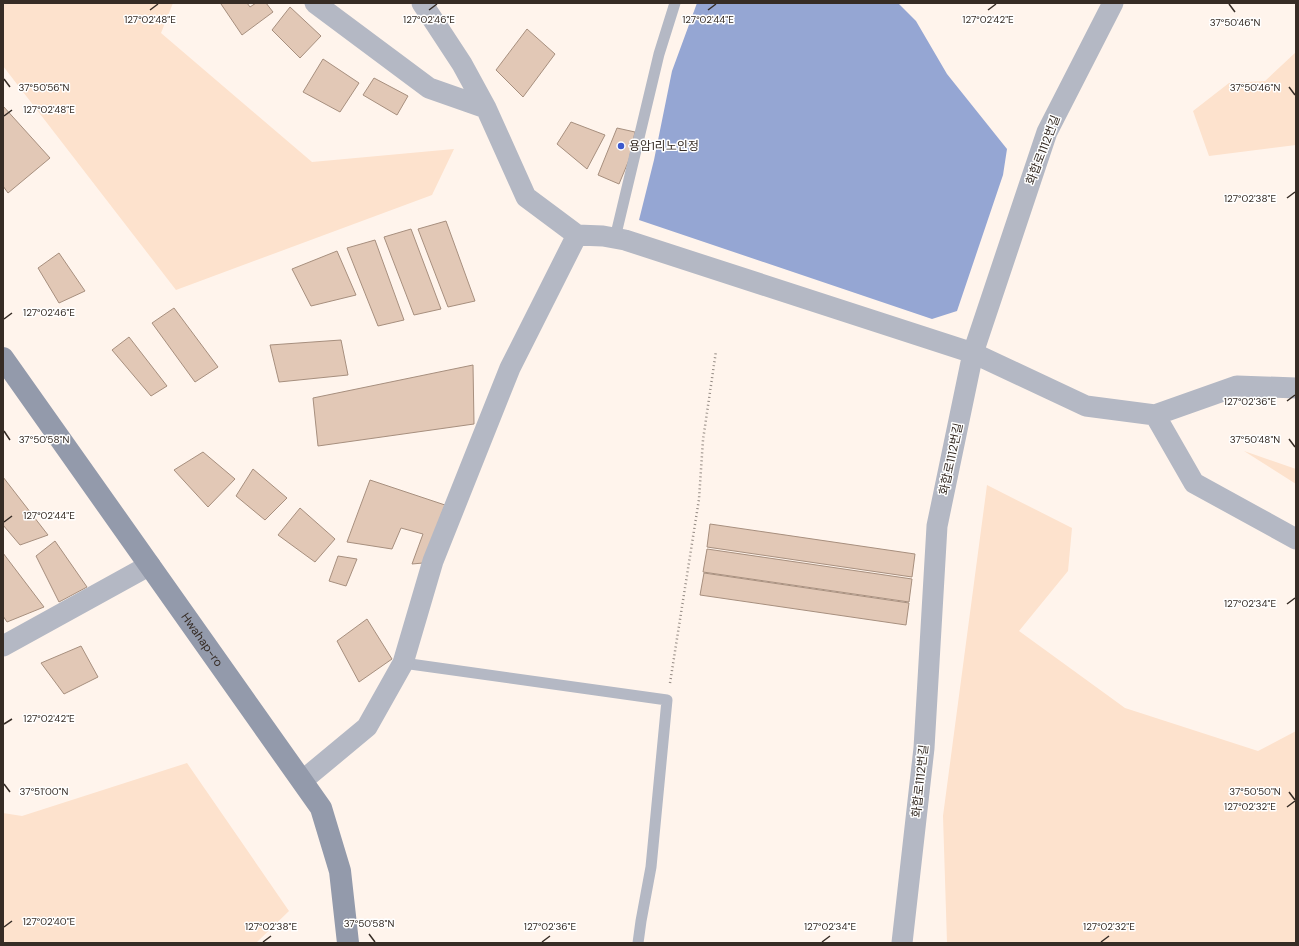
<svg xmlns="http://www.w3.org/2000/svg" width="1299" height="946" font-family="'DM Sans','Noto Sans KR',sans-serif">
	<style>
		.green { fill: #fde2cd }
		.water { fill: #95a6d3 }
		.building { fill: #e2c8b6; stroke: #a78f7e }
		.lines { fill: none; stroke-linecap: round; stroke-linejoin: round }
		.path { stroke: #948a83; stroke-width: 2.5; stroke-dasharray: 1 3; stroke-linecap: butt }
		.lane { stroke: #b4b8c4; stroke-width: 11 }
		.street { stroke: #b4b8c4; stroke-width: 21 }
		.secondary { stroke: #939aab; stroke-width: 22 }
		.ticks { fill: none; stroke: #362c25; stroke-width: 1.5 }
		.poi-dot { fill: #3d5acd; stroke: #fff; stroke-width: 1.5 }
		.labels { text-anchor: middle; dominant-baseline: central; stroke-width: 3; stroke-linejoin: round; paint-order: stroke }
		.poi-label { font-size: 12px; fill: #362c25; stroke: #fff; text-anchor: start }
		.street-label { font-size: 12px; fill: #362c25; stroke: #fff }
		.ticks-label { font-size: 10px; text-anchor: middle; fill: #362c25; stroke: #fff; stroke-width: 3; stroke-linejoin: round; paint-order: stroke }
	</style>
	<rect width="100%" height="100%" fill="#fff4ec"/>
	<path class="green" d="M3 3H173L161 33 312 162 454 149 432 195 176 290 3 66Z
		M1296 52V145L1209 156 1193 111 1229 83 1265 81Z
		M1244 451 1296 469V484Z
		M987 485 1072 528 1068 571 1019 631 1125 708 1258 751 1296 731V943H947L943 816Z
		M187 763 289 911 256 943H3V813L22 816Z"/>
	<path class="water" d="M697 3H898L916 21 947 74 1007 149 1003 175 957 311 932 319 639 220 654 160 672 71Z"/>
	<path class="building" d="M222 3H247L250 7 256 3H266L273 12 242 35 221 4Z
		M290 7 321 36 300 58 272 30Z
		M527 29 555 54 523 97 496 70Z
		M323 59 359 83 340 112 303 92Z
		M374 78 408 96 397 115 363 95Z
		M3 106 50 158 8 193 3 186Z
		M571 122 605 135 587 169 557 144Z
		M617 128 635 132 629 160 619 184 598 175Z
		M446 221 475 301 448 307 418 229Z
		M411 229 441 309 414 315 384 237Z
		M375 240 404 320 378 326 347 248Z
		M337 251 356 295 311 306 292 269Z
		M59 253 85 291 59 303 38 268Z
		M174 308 218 367 195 382 152 323Z
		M129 337 167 386 151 396 112 350Z
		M341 340 348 375 279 382 270 345Z
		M473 365 474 424 318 446 313 398Z
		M203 452 235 479 208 507 174 470Z
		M253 469 287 498 265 520 236 496Z
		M3 477 48 535 20 545 3 525Z
		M370 480 445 505 423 563 412 564 423 534 401 528 392 549 347 542Z
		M300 508 335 539 315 562 278 535Z
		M710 524 915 554 912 577 707 547Z
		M55 541 87 587 59 602 36 556Z
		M707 549 912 579 909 602 703 572Z
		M3 553 44 607 7 622 3 616Z
		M338 556 357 559 346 586 329 581Z
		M704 573 909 603 906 625 700 595Z
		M367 619 392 659 359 682 337 641Z
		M81 646 98 677 64 694 41 663Z"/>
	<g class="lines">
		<path class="path" d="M670 683 699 499 703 440 716 351"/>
		<path class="lane" d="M615 238 659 54 675 3
			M403 663 667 700 651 867 641 921 638 943"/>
		<path class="street" d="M315 3 429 88 486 108
			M577 235 603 236 625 240 973 353 1086 406 1155 415 1237 386 1296 388
			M1155 415 1194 483 1296 539
			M3 646 150 565
			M302 781 367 727 403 663 433 561 510 368 577 235 526 197 486 108 462 64 422 3
			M902 943 924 748 937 526 973 353 1047 132 1113 3"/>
		<path class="secondary" id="s1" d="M3 358 321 808 340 871 348 943"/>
	</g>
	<path class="ticks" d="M1229 4 1235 12M150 10 158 4M429 10 437 4M708 10 716 4M988 10 996 4M4 79 10 87M1289 87 1295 95M4 116 12 110M1287 198 1295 192M4 319 12 313M1287 401 1295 395M4 431 10 440M1289 439 1295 447M4 522 12 516M1287 604 1295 598M4 724 12 719M4 784 10 792M1289 792 1295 800M1287 807 1295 801M4 927 12 921M369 934 375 942M263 942 271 936M542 942 550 936M822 942 830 936M1101 942 1109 936"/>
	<circle class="poi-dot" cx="621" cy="146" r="4"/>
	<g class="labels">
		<g class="poi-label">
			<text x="629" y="146">용암1리노인정</text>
		</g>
		<g class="street-label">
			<text transform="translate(1043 150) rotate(-69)">화합로1112번길</text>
			<text transform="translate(951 459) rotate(-78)">화합로1112번길</text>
			<text stroke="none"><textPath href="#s1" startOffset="345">Hwahap-ro</textPath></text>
			<text transform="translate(920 781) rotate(-84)">화합로1112번길</text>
		</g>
	</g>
	<g class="ticks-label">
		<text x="150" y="23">127°02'48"E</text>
		<text x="429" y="23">127°02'46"E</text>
		<text x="708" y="23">127°02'44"E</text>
		<text x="988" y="23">127°02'42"E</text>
		<text x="1235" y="26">37°50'46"N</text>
		<text x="1255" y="91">37°50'46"N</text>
		<text x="44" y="91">37°50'56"N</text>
		<text x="49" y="113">127°02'48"E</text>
		<text x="1250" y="202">127°02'38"E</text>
		<text x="49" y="316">127°02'46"E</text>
		<text x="1250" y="405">127°02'36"E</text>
		<text x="1255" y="443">37°50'48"N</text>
		<text x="44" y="443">37°50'58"N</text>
		<text x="49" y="519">127°02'44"E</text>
		<text x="1250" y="607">127°02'34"E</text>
		<text x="49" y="722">127°02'42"E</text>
		<text x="1255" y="795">37°50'50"N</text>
		<text x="44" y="795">37°51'00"N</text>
		<text x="1250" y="810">127°02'32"E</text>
		<text x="49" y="925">127°02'40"E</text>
		<text x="369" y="927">37°50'58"N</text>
		<text x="271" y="930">127°02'38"E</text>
		<text x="550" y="930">127°02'36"E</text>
		<text x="830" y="930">127°02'34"E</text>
		<text x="1109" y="930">127°02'32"E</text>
	</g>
	<rect width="1299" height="946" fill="none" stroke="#362c25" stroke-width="8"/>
</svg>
